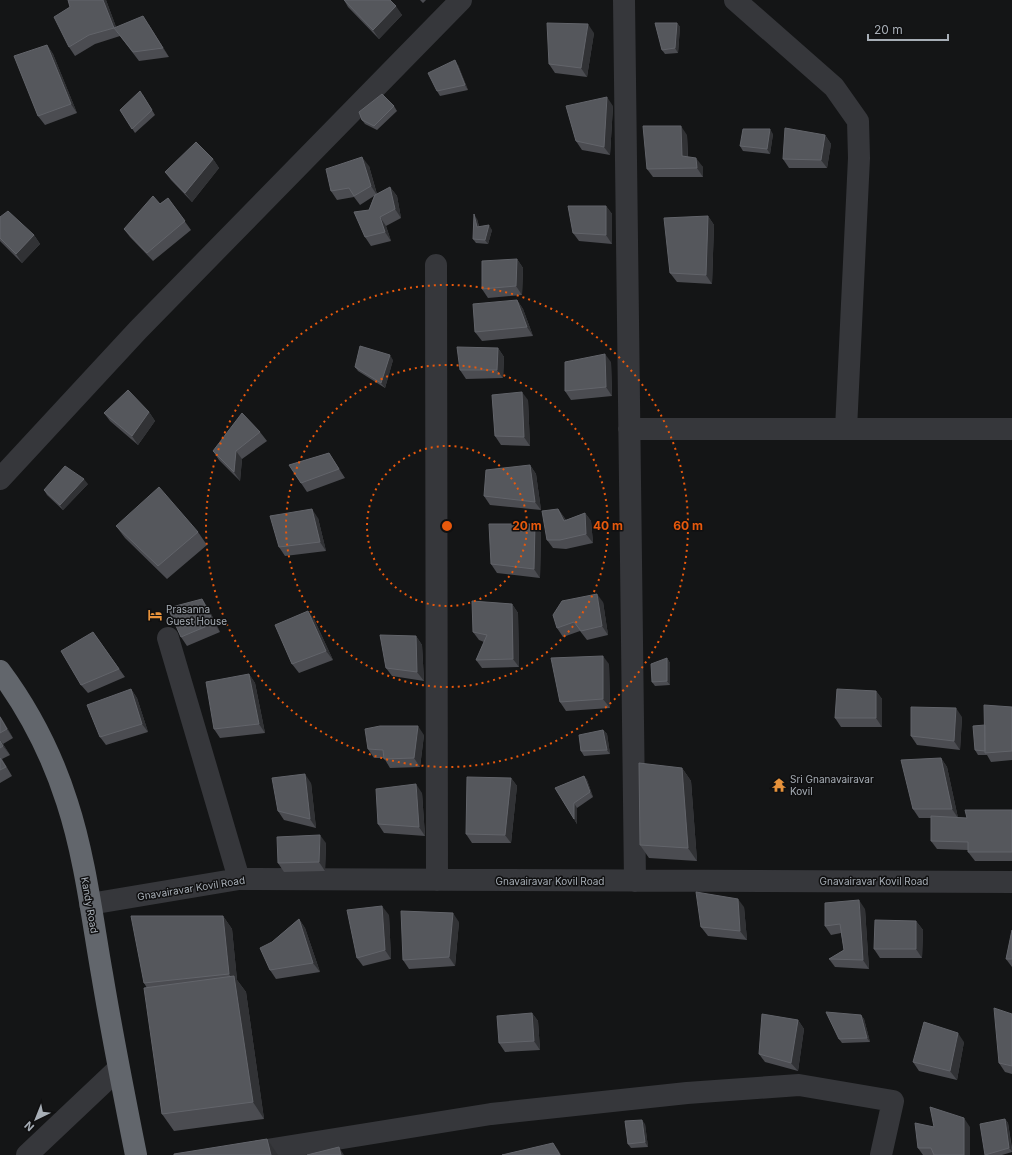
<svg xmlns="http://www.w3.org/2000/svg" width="1012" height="1155" font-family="Inter,sans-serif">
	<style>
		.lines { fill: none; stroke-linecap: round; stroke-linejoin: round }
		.street { stroke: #36373b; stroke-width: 22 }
		.highway { stroke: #62666c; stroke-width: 22 }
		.wall { fill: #4b4c51 }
		.shaded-wall { fill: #313235 }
		.building { fill: #55575c; stroke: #62646a }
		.ring { fill: none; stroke: #e8590c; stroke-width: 2; stroke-dasharray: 2 4 }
		.labels { text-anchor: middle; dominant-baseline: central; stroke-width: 3; stroke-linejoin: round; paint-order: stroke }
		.poi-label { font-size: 10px; fill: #a7aeb6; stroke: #101011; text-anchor: start }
		.street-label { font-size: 10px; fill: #a7aeb6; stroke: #101011 }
		.centre { fill: #e8590c; stroke: #101011; stroke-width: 2 }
		.ring-label { font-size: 12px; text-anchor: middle; font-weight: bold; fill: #e8590c; stroke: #101011; stroke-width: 3; stroke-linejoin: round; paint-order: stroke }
	</style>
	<rect width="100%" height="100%" fill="#141516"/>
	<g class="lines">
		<path class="street" d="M624 0 635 881
			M735 0 834 87 858 121 859 158 846 429
			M436 265 437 880
			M629 429H1012
			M0 479 138 330 461 0
			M168 638 239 879
			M90 904 239 879 1012 882
			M27 1155 118 1069
			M237 1155 491 1114 687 1093 799 1085 893 1101 881 1155"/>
		<path class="highway" d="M0 671C29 710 52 755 67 802 85 857 92 917 102 974 112 1034 124 1095 136 1155"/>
	</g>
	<path class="wall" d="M68 0H106L116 27 149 25 169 57 139 61 120 36 95 44 75 56 69 47 70 7Z
		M344 0H390L402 15 379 39 348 7Z
		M420 0H426L423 3Z
		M677 23 680 27 678 53 665 54 662 50Z
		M594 33 587 77 555 73 549 64Z
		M47 45 53 54 77 113 45 125 38 116Z
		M458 65 468 90 440 96 437 91Z
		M143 95 155 115 135 133 120 110Z
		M394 106 397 111 377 130 365 124 362 120Z
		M613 106 610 155 582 150 576 141Z
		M773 134 770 154 743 151 740 146Z
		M687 135 688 157 703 167V177H653L647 169Z
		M825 135 831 144 827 168H789L783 159Z
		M213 159 219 168 192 202 171 180 165 172Z
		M369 166 377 194 390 187 397 196 401 218 386 226 391 241 371 246 365 237 369 210 374 196 360 205 354 197 337 200 331 191Z
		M168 198 191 230 153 261 130 237 124 229Z
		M606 206 612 214V244L579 241 573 233Z
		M708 216 714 225 712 284 677 282 670 273Z
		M0 217 34 235 40 244 22 263 0 241Z
		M477 219 479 226 492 230 488 244 476 243 473 239Z
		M517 259 523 268 522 295 488 298 482 289Z
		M517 300 523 309 533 336 482 341 475 332Z
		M498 348 504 357 503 378 466 379 460 370Z
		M393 360 385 388 358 371 355 367Z
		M611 362 612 396 571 400 565 391Z
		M528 400 530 446 501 445 495 436Z
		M149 412 155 421 138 445 110 421 104 413Z
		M260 432 267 441 242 459 240 481 219 460 213 451Z
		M329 453 345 478 307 492 289 465Z
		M530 465 536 474 541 510 490 505 484 496Z
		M88 484 63 510 47 495 44 490Z
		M558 509 566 520 585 513 591 521 593 543 566 549 553 548 547 540Z
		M318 518 326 551 285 556 279 547Z
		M535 524 541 533 540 578 497 573 491 564Z
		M116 526 198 532 207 545 167 579 125 538Z
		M202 599 208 608 220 632 187 646 181 637Z
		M603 602 608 635 587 640 580 631 563 637 557 628Z
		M512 604 518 613 519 667 482 668 476 660 484 642 479 640 473 632Z
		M314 619 333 660 299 673 292 664Z
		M93 632 125 677 88 693 81 685Z
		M416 636 422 645 424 681 392 676 386 668Z
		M667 658 670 663V685L655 686 652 682Z
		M609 664 610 708 566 711 560 702Z
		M249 674 255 683 265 733 220 738 214 729Z
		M131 689 137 698 148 732 106 745 100 737Z
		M876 691 882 699V727H841L835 718Z
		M1012 707V760L991 762 987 755H978L975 750 985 725Z
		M0 716 13 738 3 744 10 755 2 759 12 776 0 783Z
		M962 717 960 750 917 745 911 736Z
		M603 730 607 734 610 754 584 756 581 751Z
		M424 735 420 767 390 768 384 758H374L368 749Z
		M941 758 947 767 958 818H967L1012 810V861H975L968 852V850L937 849 931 841V818H919L913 809Z
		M682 768 691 781 697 861 649 858 640 845Z
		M584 776 587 780 593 797 577 808V824L555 788Z
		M511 778 517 786 511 843H472L466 834Z
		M311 783 316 828 284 820 278 811Z
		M422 793 425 836 384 833 378 824Z
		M326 843 325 871 284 872 278 863Z
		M744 907 747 940 708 936 701 927Z
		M865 909 869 969 835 967 829 959 844 950 841 933 831 935 825 926Z
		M389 915 391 959 363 966 357 958Z
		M223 916 232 929 237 980 246 992 264 1119 174 1131 162 1114 147 988 144 983Z
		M299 919 305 928 320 972 276 979 270 970 272 942Z
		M916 921 923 930 922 958H880L874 949Z
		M459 922 455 966 409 969 403 960Z
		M1012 930V967L1006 959Z
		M532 1013 538 1021 540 1050 505 1052 499 1043Z
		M1012 1014V1074L1005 1072 999 1063Z
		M861 1015 864 1019 870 1042 842 1043 839 1039Z
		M798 1020 804 1029 798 1071 765 1062 759 1054Z
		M964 1042 957 1080 919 1071 913 1062Z
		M1005 1119 1008 1123 1012 1148V1152L1002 1155H985Z
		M645 1124 648 1147 631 1148 628 1144Z
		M934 1127H970V1155H923L918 1148Z"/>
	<path class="shaded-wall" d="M103 0H106L119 35 114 28Z
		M396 6 402 15 379 39 373 30Z
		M143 16 149 25 169 57 163 48Z
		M677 23 680 27 678 53 675 48Z
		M588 24 594 33 587 77 581 68Z
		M47 45 53 54 77 113 71 104Z
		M455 60 458 65 468 90 465 85Z
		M607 97 613 106 610 155 604 147Z
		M681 126 687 135 688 165 682 156Z
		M770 129 773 134 770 154 767 149Z
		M825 135 831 144 827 168 821 160Z
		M362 157 369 166 377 195 371 186Z
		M696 158 703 167V177L697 168Z
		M213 159 219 168 192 202 185 193Z
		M390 187 397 196 401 218 395 209Z
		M606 206 612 214V244L606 235Z
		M474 214 477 219 480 231 477 227Z
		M708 216 714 225 712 284 706 275Z
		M380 217 386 226 391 241 385 232Z
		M489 225 492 230 488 244 485 240Z
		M34 235 40 244 22 263 16 254Z
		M517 259 523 268 522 295 516 286Z
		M517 300 523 309 533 336 527 327Z
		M498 348 504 357 503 378 497 370Z
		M605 354 611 362 612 396 606 387Z
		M390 355 393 360 385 388 381 383Z
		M522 392 528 400 530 446 524 437Z
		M149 412 155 421 138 445 132 436Z
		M236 451 242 459 240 481 234 472Z
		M530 465 536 474 541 510 535 502Z
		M84 479 88 484 63 510 60 505Z
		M312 509 318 518 326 551 320 542Z
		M558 509 564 517 570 530 564 521Z
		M585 513 591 521 593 543 586 534Z
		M535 524 541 533 540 578 534 569Z
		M597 594 603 602 608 635 602 626Z
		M202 599 208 608 220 632 214 623Z
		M512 604 518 613 519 667 513 659Z
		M308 611 314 619 333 660 326 651Z
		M416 636 422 645 424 681 417 672Z
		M603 656 609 664 610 708 603 699Z
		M667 658 670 663V685L667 681Z
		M249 674 255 683 265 733 259 724Z
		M131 689 137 698 148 732 142 724Z
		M876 691 882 699V727L876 718Z
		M956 708 962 717 960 750 954 741Z
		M0 716 4 722 13 738 7 729Z
		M418 726 424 735 420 767 414 758Z
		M603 730 607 734 610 754 607 750Z
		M0 740 3 744 10 755 3 746Z
		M941 758 947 767 958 818 952 809Z
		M682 768 691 781 697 861 688 848Z
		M305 774 311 783 316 828 310 819Z
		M584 776 587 780 593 797 590 792Z
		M511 778 517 786 511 843 505 835Z
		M416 784 422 793 425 836 419 827Z
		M574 803 577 808V824L574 819Z
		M320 835 326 843 325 871 319 862Z
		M738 899 744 907 747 940 740 931Z
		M859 900 865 909 869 969 863 960Z
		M382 906 389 915 391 959 385 950Z
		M453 913 459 922 455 966 449 957Z
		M223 916 232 929 237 980 246 992 264 1119 253 1102 235 983 229 974Z
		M299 919 305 928 320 972 313 963Z
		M916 921 923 930 922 958 916 949Z
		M532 1013 538 1021 540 1050 534 1041Z
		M861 1015 864 1019 870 1042 867 1038Z
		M798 1020 804 1029 798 1071 791 1063Z
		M958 1033 964 1042 957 1080 950 1071Z
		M964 1118 970 1127V1155H964Z
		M1005 1119 1008 1123 1012 1151 1009 1148Z
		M642 1120 645 1124 648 1147 645 1142Z
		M267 1139 278 1155H271Z
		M553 1143 559 1151 561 1155H560Z
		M339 1147 344 1155H341Z"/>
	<path class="building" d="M68 0H103L114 28 89 35 69 47 54 17 70 7Z
		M344 0H390L396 6 373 30Z
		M143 16 163 48 133 52 114 28Z
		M547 23 588 24 581 68 549 64Z
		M655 23H677L675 48 662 50Z
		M47 45 71 104 38 116 14 56Z
		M455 60 465 85 437 91 428 73Z
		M140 91 152 110 132 129 120 110Z
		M382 94 394 106 374 126 362 120 359 112Z
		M607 97 604 147 576 141 566 106Z
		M643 126H681L682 156 696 158 697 168 647 169Z
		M785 128 825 135 821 160 783 159Z
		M743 129H770L767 149 740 146Z
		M196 142 213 159 185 193 165 172Z
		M362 157 371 186 354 196 349 188 331 191 326 169Z
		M390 187 395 209 380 217 385 232 365 237 354 212 369 210 375 195Z
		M153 196 160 204 168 198 185 221 147 253 124 229Z
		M568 206H606V235L573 233Z
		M8 211 34 235 16 254 0 238V217Z
		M474 214 477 227 489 225 485 240 473 239Z
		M708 216 706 275 670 273 664 218Z
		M517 259 516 286 482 289V261Z
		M517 300 527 327 475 332 473 304Z
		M360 346 390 355 381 383 355 367Z
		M457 347 498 348 497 370H460Z
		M605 354 606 387 565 391V362Z
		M128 390 149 412 132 436 104 413Z
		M522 392 524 437 495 436 492 395Z
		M242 413 260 432 236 451 234 472 213 451Z
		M329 453 339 469 301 483 289 465Z
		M530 465 535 502 484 496 486 470Z
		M65 466 84 479 60 505 44 490Z
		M159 487 198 532 158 566 116 526Z
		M312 509 320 542 279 547 270 516Z
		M558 509 564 521 585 513 586 534 560 540H547L542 511Z
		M489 524H535L534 569 491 564Z
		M597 594 602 626 581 631 574 622 557 628 553 615 562 601Z
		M202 599 214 623 181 637 168 608Z
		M472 601 512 604 513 659 476 660 487 635 473 632Z
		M308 611 326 651 292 664 275 625Z
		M93 632 119 669 81 685 61 651Z
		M380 635 416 636 417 672 386 668Z
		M603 656V699L560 702 551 658Z
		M667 658V681L652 682 651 664Z
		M249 674 259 724 214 729 206 682Z
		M131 689 142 724 100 737 87 705Z
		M837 689 876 691V718H835Z
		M984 705 1012 707V751L985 753Z
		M911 707 956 708 954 741 911 736Z
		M0 717 7 729 0 733Z
		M985 725V751L975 750 973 726Z
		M380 726H418L414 758 384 759 383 750 368 749 365 729Z
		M603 730 607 750 581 751 579 735Z
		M0 741 3 746 0 748Z
		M0 758 6 767 0 770Z
		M941 758 952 809H913L901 760Z
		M639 763 682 768 688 848 640 845Z
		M305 774 310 819 278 811 272 778Z
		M584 776 590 792 574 803V819L555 788Z
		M467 777 511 778 505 835 466 834Z
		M416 784 419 827 378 824 376 789Z
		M965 810H1012V852H968V842L931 841V816L967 818Z
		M320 835 319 862 278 863 277 837Z
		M696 892 738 899 740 931 701 927Z
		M859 900 863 960 829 959 844 950 840 924 825 926V903Z
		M382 906 385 950 357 958 347 910Z
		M401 911 453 913 449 957 403 960Z
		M131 916H223L229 974 144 983Z
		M299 919 313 963 270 970 260 948 272 942Z
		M875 920 916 921V949H874Z
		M1012 930V959H1006Z
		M234 976 253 1102 162 1114 144 988Z
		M994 1008 1012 1014V1066L999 1063Z
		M826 1012 861 1015 867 1038 839 1039Z
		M532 1013 534 1041 499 1043 497 1016Z
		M762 1014 798 1020 791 1063 759 1054Z
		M924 1022 958 1033 950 1071 913 1062Z
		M930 1107 964 1118V1155H934L931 1148H918L915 1123 934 1127Z
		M1005 1119 1009 1148 985 1155 980 1124Z
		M642 1120 645 1142 628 1144 625 1121Z
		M267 1139 271 1155H174V1154Z
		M553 1143 560 1155H502Z
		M339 1147 341 1155H307Z"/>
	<g class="ring">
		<circle cx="447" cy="526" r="80"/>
		<circle cx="447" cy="526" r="161"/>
		<circle cx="447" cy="526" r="241"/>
	</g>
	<defs>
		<symbol id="hotel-bare" viewBox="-9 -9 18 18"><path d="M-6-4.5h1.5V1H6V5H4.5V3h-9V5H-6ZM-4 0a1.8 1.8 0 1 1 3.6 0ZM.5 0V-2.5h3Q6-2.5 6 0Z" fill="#e7923b" stroke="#101011" stroke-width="2.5" paint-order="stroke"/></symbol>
		<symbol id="temple-bare" viewBox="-9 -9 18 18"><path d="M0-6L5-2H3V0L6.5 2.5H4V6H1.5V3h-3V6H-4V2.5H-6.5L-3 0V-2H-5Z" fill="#e7923b" stroke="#101011" stroke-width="2.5" paint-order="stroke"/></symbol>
	</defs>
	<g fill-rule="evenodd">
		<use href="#hotel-bare" x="145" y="605" width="20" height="20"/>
		<use href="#temple-bare" x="769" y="775" width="20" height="20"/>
	</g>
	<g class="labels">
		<g class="poi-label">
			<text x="166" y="609">Prasanna<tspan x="166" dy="12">Guest House</tspan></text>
			<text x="790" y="779">Sri Gnanavairavar<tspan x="790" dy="12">Kovil</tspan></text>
		</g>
		<g class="street-label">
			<text x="550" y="881">Gnavairavar Kovil Road</text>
			<text x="874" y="881">Gnavairavar Kovil Road</text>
			<text transform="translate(191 888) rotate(-9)">Gnavairavar Kovil Road</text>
			<text transform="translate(90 905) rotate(80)">Kandy Road</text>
		</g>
	</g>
	<circle cx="447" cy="526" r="6" class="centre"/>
	<g class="ring-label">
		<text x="527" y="530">20 m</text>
		<text x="608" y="530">40 m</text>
		<text x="688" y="530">60 m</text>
	</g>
	<g transform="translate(36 1119) rotate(223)" stroke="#101011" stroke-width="3" paint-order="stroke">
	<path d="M0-3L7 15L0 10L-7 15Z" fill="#a7aeb6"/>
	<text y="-6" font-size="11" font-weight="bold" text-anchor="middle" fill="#a7aeb6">N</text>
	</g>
	<path d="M868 34v6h80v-6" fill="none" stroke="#a7aeb6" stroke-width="2"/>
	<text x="874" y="34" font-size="12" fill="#a7aeb6" stroke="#101011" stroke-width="3" paint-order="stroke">20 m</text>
</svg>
